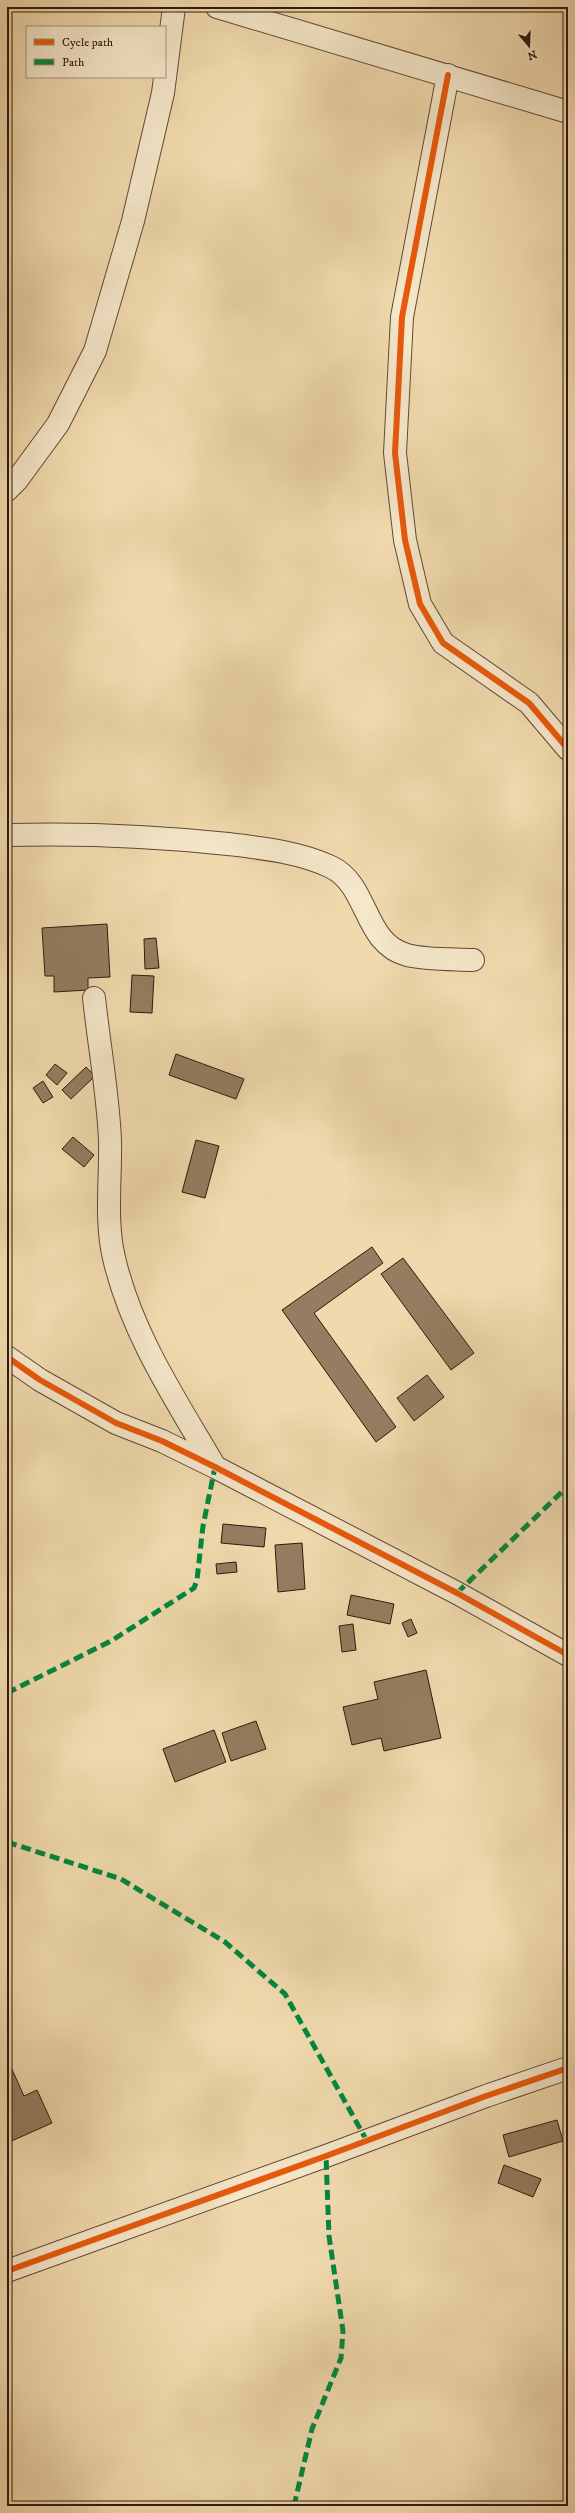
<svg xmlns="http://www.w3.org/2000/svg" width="575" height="2513" font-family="'IM FELL DW Pica',serif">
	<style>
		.building { fill: #947d60; stroke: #31180d }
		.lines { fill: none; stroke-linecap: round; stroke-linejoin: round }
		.minor-casing { stroke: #614835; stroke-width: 24 }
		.minor { stroke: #f5e7ca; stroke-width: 22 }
		.quiet { stroke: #00873e; stroke-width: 5; stroke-dasharray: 10 5; stroke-linecap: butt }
		.cycleway-casing { stroke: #f5e7ca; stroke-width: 8 }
		.cycleway { stroke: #e8590c; stroke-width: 6 }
	</style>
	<rect width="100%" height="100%" fill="#f0daad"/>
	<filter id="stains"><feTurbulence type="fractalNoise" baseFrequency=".005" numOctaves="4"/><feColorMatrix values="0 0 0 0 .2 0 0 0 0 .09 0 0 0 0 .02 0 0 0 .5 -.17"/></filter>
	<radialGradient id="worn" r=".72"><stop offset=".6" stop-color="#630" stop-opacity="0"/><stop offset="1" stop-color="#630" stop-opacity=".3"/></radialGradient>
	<path class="building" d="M107 924 110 977 88 978V990L54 992V976H45L42 928Z
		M156 938 159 968 145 969 144 939Z
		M132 975 154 976 152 1013 130 1012Z
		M176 1054 244 1079 236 1099 169 1075Z
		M55 1064 67 1073 57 1085 46 1075Z
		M86 1067 95 1076 71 1099 62 1090Z
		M43 1081 53 1097 43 1103 33 1088Z
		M73 1137 94 1155 84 1167 62 1149Z
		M196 1140 219 1146 205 1198 182 1192Z
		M372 1247 383 1263 314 1313 396 1427 376 1442 282 1310Z
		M403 1258 474 1353 451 1370 381 1274Z
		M427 1375 444 1397 414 1421 397 1398Z
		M223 1524 266 1528 264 1547 221 1543Z
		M302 1543 305 1589 278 1592 275 1545Z
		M236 1562 237 1572 217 1574 216 1564Z
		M351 1595 394 1604 390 1624 347 1615Z
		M411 1619 417 1633 408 1637 402 1623Z
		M353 1624 356 1650 342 1652 339 1626Z
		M426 1670 441 1738 384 1751 381 1738 352 1745 343 1707 378 1699 374 1682Z
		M256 1721 266 1749 231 1761 222 1733Z
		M214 1730 226 1762 175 1782 163 1749Z
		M10 2065 24 2096 37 2090 52 2123 7 2143V2066Z
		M557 2120 563 2141 509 2157 503 2135Z
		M504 2165 541 2179 533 2197 498 2183Z"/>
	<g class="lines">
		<defs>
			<path id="minor" d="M217 7 568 112
				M448 75 402 317 395 453 405 540 420 604 443 643 529 703 568 749
				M7 490 17 480 58 424 95 351 133 221 163 93 174 7
				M7 835C81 833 154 836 228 844 261 848 300 852 331 867 369 885 363 943 407 955 426 960 454 959 473 960
				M94 998C99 1045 108 1093 110 1140 111 1179 105 1220 114 1258 132 1335 176 1400 215 1467
				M7 1357 40 1380 116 1423 162 1441 215 1467 457 1593 568 1655
				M7 2271 326 2156 486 2096 568 2068"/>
		</defs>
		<use href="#minor" class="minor-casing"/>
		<use href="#minor" class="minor"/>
		<path class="quiet" d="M457 1593 568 1486
			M7 1693 111 1641 194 1588 197 1580 203 1526 215 1467
			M7 1842 121 1879 225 1942 285 1994 367 2141
			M294 2506 312 2429 341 2358 343 2331 329 2236 326 2156"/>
		<defs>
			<path id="cycleway" d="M448 75 402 317 395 453 405 540 420 604 443 643 529 703 568 749
				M7 1357 40 1380 116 1423 162 1441 215 1467 457 1593 568 1655
				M7 2271 326 2156 486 2096 568 2068"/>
		</defs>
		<use href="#cycleway" class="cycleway-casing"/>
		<use href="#cycleway" class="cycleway"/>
	</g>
	<rect width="575" height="2513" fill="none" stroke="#f0daad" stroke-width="24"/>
	<rect x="8" y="8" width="559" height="2497" fill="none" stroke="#31180d" stroke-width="2"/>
	<rect x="12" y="12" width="551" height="2489" fill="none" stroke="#31180d"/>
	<rect x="26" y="26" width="140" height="52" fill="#f5e7ca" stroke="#a7947e"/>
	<rect x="34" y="39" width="20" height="6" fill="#e8590c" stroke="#a7947e"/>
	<text x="62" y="46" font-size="12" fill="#31180d">Cycle path</text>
	<rect x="34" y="59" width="20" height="6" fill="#00873e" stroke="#a7947e"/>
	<text x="62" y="66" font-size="12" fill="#31180d">Path</text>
	<g transform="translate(529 46) rotate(161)" stroke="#f5e7ca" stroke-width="3" paint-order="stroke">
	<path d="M0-3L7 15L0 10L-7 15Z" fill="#31180d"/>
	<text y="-6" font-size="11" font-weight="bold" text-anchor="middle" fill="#31180d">N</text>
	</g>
	<rect width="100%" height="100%" filter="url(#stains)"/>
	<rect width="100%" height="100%" fill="url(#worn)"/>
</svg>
